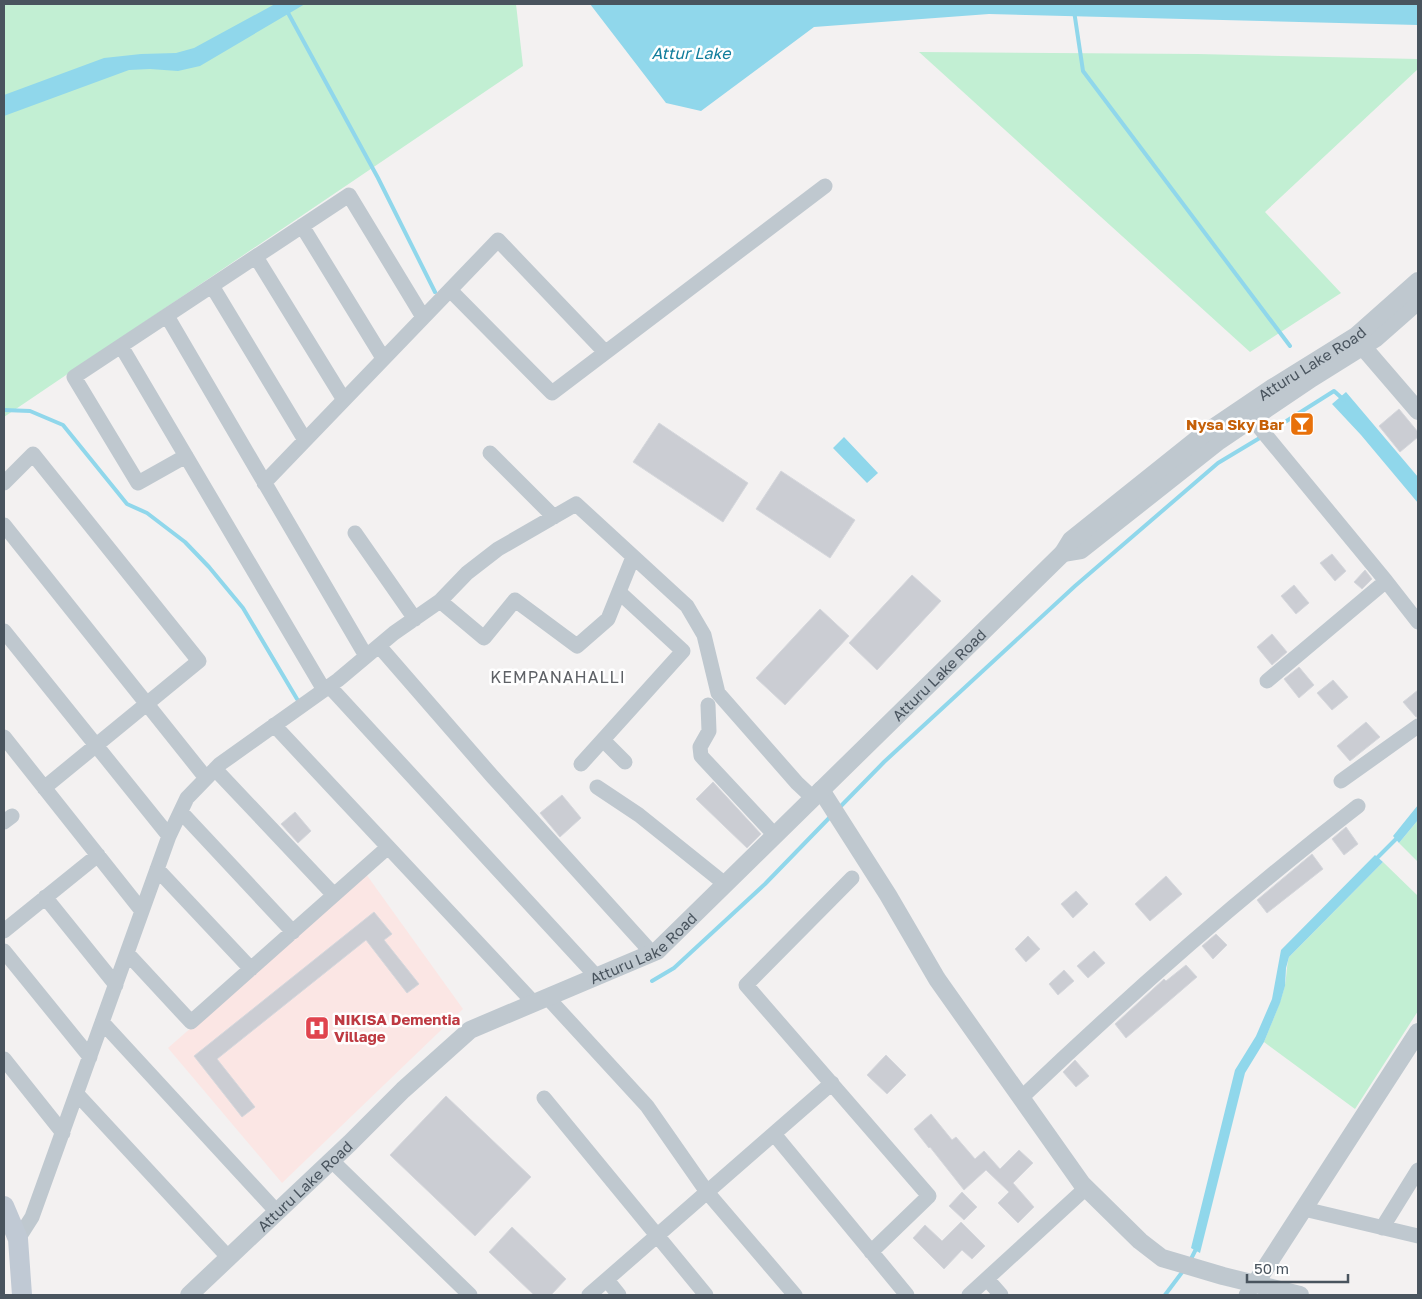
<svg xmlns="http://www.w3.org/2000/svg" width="1422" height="1299" font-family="'Golos Text',sans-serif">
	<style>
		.medical { fill: #fbe6e4 }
		.green { fill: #c2efd3 }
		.water { fill: #90d7eb }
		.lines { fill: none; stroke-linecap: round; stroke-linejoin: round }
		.stream { stroke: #90d7eb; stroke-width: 4 }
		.building { fill: #cbcdd3; stroke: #d5d7dc }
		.minor { stroke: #bfc8cf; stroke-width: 15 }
		.tertiary { stroke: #bfc8cf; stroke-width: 18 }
		.secondary { stroke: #c0c9d4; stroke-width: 20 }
		.labels { text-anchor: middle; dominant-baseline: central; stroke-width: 5; stroke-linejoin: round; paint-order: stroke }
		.street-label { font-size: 15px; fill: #49545e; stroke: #fff }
		.food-label { font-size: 15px; font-weight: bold; fill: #c56008; stroke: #fff; text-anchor: end }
		.health-label { font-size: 15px; font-weight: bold; fill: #be3a42; stroke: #fff; text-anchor: start }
		.water-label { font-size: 16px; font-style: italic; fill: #107d9c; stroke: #fff }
		.neighbourhood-label { font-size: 16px; letter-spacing: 1px; fill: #5e6166; stroke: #fff }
	</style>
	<rect width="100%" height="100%" fill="#f3f1f1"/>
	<path class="medical" d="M366 874 463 1009 282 1183 168 1048Z"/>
	<path class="green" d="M4 4H516L523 66 4 417Z
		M919 52 1198 54 1418 59V69L1265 212 1341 293 1250 352Z
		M1418 820V862L1399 843Z
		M1383 862 1418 896V1011L1355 1109 1264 1042C1271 1024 1279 1007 1284 989 1287 978 1286 967 1289 957Z"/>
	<path class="water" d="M275 4H305L200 66 178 71 150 69 129 70 4 116V95L104 58 141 54 176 53 194 48Z
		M590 4H1418V25L989 14 814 27 701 111 666 103Z
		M1346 392 1418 477V503L1361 435 1332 404Z
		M844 437 878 473 867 483 833 448Z
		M1418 805V820L1399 843 1393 836Z
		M1375 855 1383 862 1289 957 1286 968 1285 986 1280 1003 1264 1042 1245 1073 1200 1253 1191 1248 1235 1070 1256 1036 1272 999 1281 950Z"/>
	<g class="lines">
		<path class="stream" d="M1073 4 1083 71 1290 346
			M287 11 378 178 435 292
			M4 410 30 411 63 425 127 504 147 513 185 542 209 567 243 608 297 699
			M1269 432 1334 391 1344 400
			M839 808 884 762 1075 586 1218 463 1263 436
			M1375 860 1399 836
			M652 981 674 968 765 884 832 815
			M1190 1261 1197 1247
			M1165 1295 1183 1271"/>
	</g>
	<path class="building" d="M1399 409 1418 432V437L1400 452 1379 426Z
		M659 423 748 483 723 522 633 462Z
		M781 471 855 520 830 558 756 509Z
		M1332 554 1346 571 1335 581 1320 563Z
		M1365 570 1372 579 1362 589 1354 582Z
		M912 575 941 601 877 670 849 643Z
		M1294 585 1309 603 1296 614 1281 596Z
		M820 609 849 636 785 705 756 678Z
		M1272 634 1287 652 1272 665 1257 647Z
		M1299 667 1314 685 1299 698 1284 679Z
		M1333 680 1348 697 1332 710 1317 693Z
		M1418 690V717H1416L1403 702Z
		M1366 722 1380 737 1350 761 1337 746Z
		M713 782 761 834 747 848 696 799Z
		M562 795 581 818 560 837 540 813Z
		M295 812 311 831 298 843 281 824Z
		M1346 827 1358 844 1344 855 1332 839Z
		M1312 854 1323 869 1267 913 1257 900Z
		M1166 876 1182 894 1150 921 1135 904Z
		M1076 891 1088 904 1073 918 1061 904Z
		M374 912 392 934 384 940 419 984 407 993 366 940 217 1059 255 1107 242 1117 194 1056Z
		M1216 934 1227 945 1213 959 1202 946Z
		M1028 936 1040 949 1026 962 1015 949Z
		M1094 951 1105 963 1088 978 1077 966Z
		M1186 965 1197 977 1126 1038 1115 1024 1164 979 1166 981Z
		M1064 970 1074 981 1058 995 1049 984Z
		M886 1055 906 1075 887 1094 867 1075Z
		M1075 1060 1089 1076 1076 1087 1063 1072Z
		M446 1096 531 1177 475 1236 390 1155Z
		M931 1114 952 1140 956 1137 975 1159 984 1151 1000 1169 1019 1150 1033 1163 1013 1183 1034 1207 1018 1223 998 1203 1009 1192 986 1170 964 1190 930 1147 929 1148 914 1129Z
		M962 1192 977 1207 964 1220 949 1206Z
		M961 1222 985 1246 972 1259 962 1250 944 1269 913 1238 925 1225 942 1241Z
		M512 1227 566 1279 551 1295H534L489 1252Z"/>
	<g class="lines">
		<path class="minor" d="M302 226 383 358
			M256 257 344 400
			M212 286 305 440
			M450 290 552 393 825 186
			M167 316 366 656
			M121 346 324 690
			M1245 410 1386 581 1267 681
			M490 453 554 517
			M186 456 138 483 74 377 349 195 423 317
			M4 483 33 454 199 661 44 788
			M264 483 498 240 605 352
			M4 525 206 778
			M355 533 415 619
			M1386 581 1418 622
			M440 601 484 638 515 600 577 646 608 619 633 557
			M4 631 169 836
			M379 646 492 776 652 953
			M329 686 596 976
			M708 705 709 731 700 747 701 756 771 831
			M274 725 534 1003
			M4 737 142 911
			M603 740 625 762
			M581 764 683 651 619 592
			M215 769 334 895
			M1341 781 1418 726
			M597 787 639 815 725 884
			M181 812 293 932
			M4 822 12 816
			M157 869 251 969
			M852 878 746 985 929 1196 871 1252
			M45 897 116 985
			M4 931 98 855
			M4 951 90 1057
			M127 953 191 1022 387 848
			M547 997 647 1106 707 1192 795 1295
			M102 1022 277 1212
			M4 1059 63 1133
			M77 1094 229 1258
			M544 1098 706 1295
			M1021 1098C1129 995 1240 897 1358 806
			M774 1134 907 1295
			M332 1161 470 1295
			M1304 1209 1418 1236
			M1382 1228 1418 1170
			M18 1239 32 1217 169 836 187 798 220 764 338 680 394 633 440 601 467 573 498 549 576 504 687 606 704 635 718 693 797 783 813 798
			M987 1279 1001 1295
			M607 1280 619 1295
			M589 1295 832 1083
			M969 1295 1086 1188
			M1246 1295 1255 1284"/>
		<g class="tertiary">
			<path d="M1363 347 1418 411"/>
			<path d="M1063 553 1081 550 1219 441 1312 378 1376 338 1418 301"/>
			<path d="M821 790 888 895 937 979 1082 1184 1140 1241 1162 1258 1223 1276 1300 1295"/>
			<path d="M1255 1284 1418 1032"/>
			<path id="s1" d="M189 1295 350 1143 403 1090 470 1030 657 951 1063 553 1071 540 1201 436 1272 388 1356 336 1418 281"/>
		</g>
		<path class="secondary" d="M4 1206 18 1239 22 1295"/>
	</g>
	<defs>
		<symbol id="bar-square" viewBox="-11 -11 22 22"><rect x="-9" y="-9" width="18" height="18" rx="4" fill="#e8710a" stroke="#fff"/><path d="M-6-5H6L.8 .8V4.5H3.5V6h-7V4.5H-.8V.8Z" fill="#fff"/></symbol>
		<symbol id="hospital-square" viewBox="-11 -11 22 22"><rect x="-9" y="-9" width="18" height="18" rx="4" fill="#e0444e" stroke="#fff"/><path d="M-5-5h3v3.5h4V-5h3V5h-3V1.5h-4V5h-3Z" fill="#fff"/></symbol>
	</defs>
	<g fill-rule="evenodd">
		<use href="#bar-square" x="1288" y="410" width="28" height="28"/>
		<use href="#hospital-square" x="303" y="1014" width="28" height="28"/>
	</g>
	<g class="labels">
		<g class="street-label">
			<text stroke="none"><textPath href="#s1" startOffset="1472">Atturu Lake Road</textPath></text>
			<text stroke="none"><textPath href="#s1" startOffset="984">Atturu Lake Road</textPath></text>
			<text stroke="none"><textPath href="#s1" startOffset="579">Atturu Lake Road</textPath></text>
			<text stroke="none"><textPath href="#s1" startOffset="159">Atturu Lake Road</textPath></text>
		</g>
		<g class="food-label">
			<text x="1284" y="424">Nysa Sky Bar</text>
		</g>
		<g class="health-label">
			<text x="334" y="1019">NIKISA Dementia<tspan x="334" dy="17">Village</tspan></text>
		</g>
		<g class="water-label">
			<text x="691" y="53">Attur Lake</text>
		</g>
		<g class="neighbourhood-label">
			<text x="558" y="677">KEMPANAHALLI</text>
		</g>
	</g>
	<rect width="1422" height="1299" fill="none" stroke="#49545e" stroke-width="10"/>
	<path d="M1247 1274v8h101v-8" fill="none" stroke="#49545e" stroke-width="2.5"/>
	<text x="1254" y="1274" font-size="15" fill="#49545e" stroke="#ffffff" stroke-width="4" paint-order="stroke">50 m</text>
</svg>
